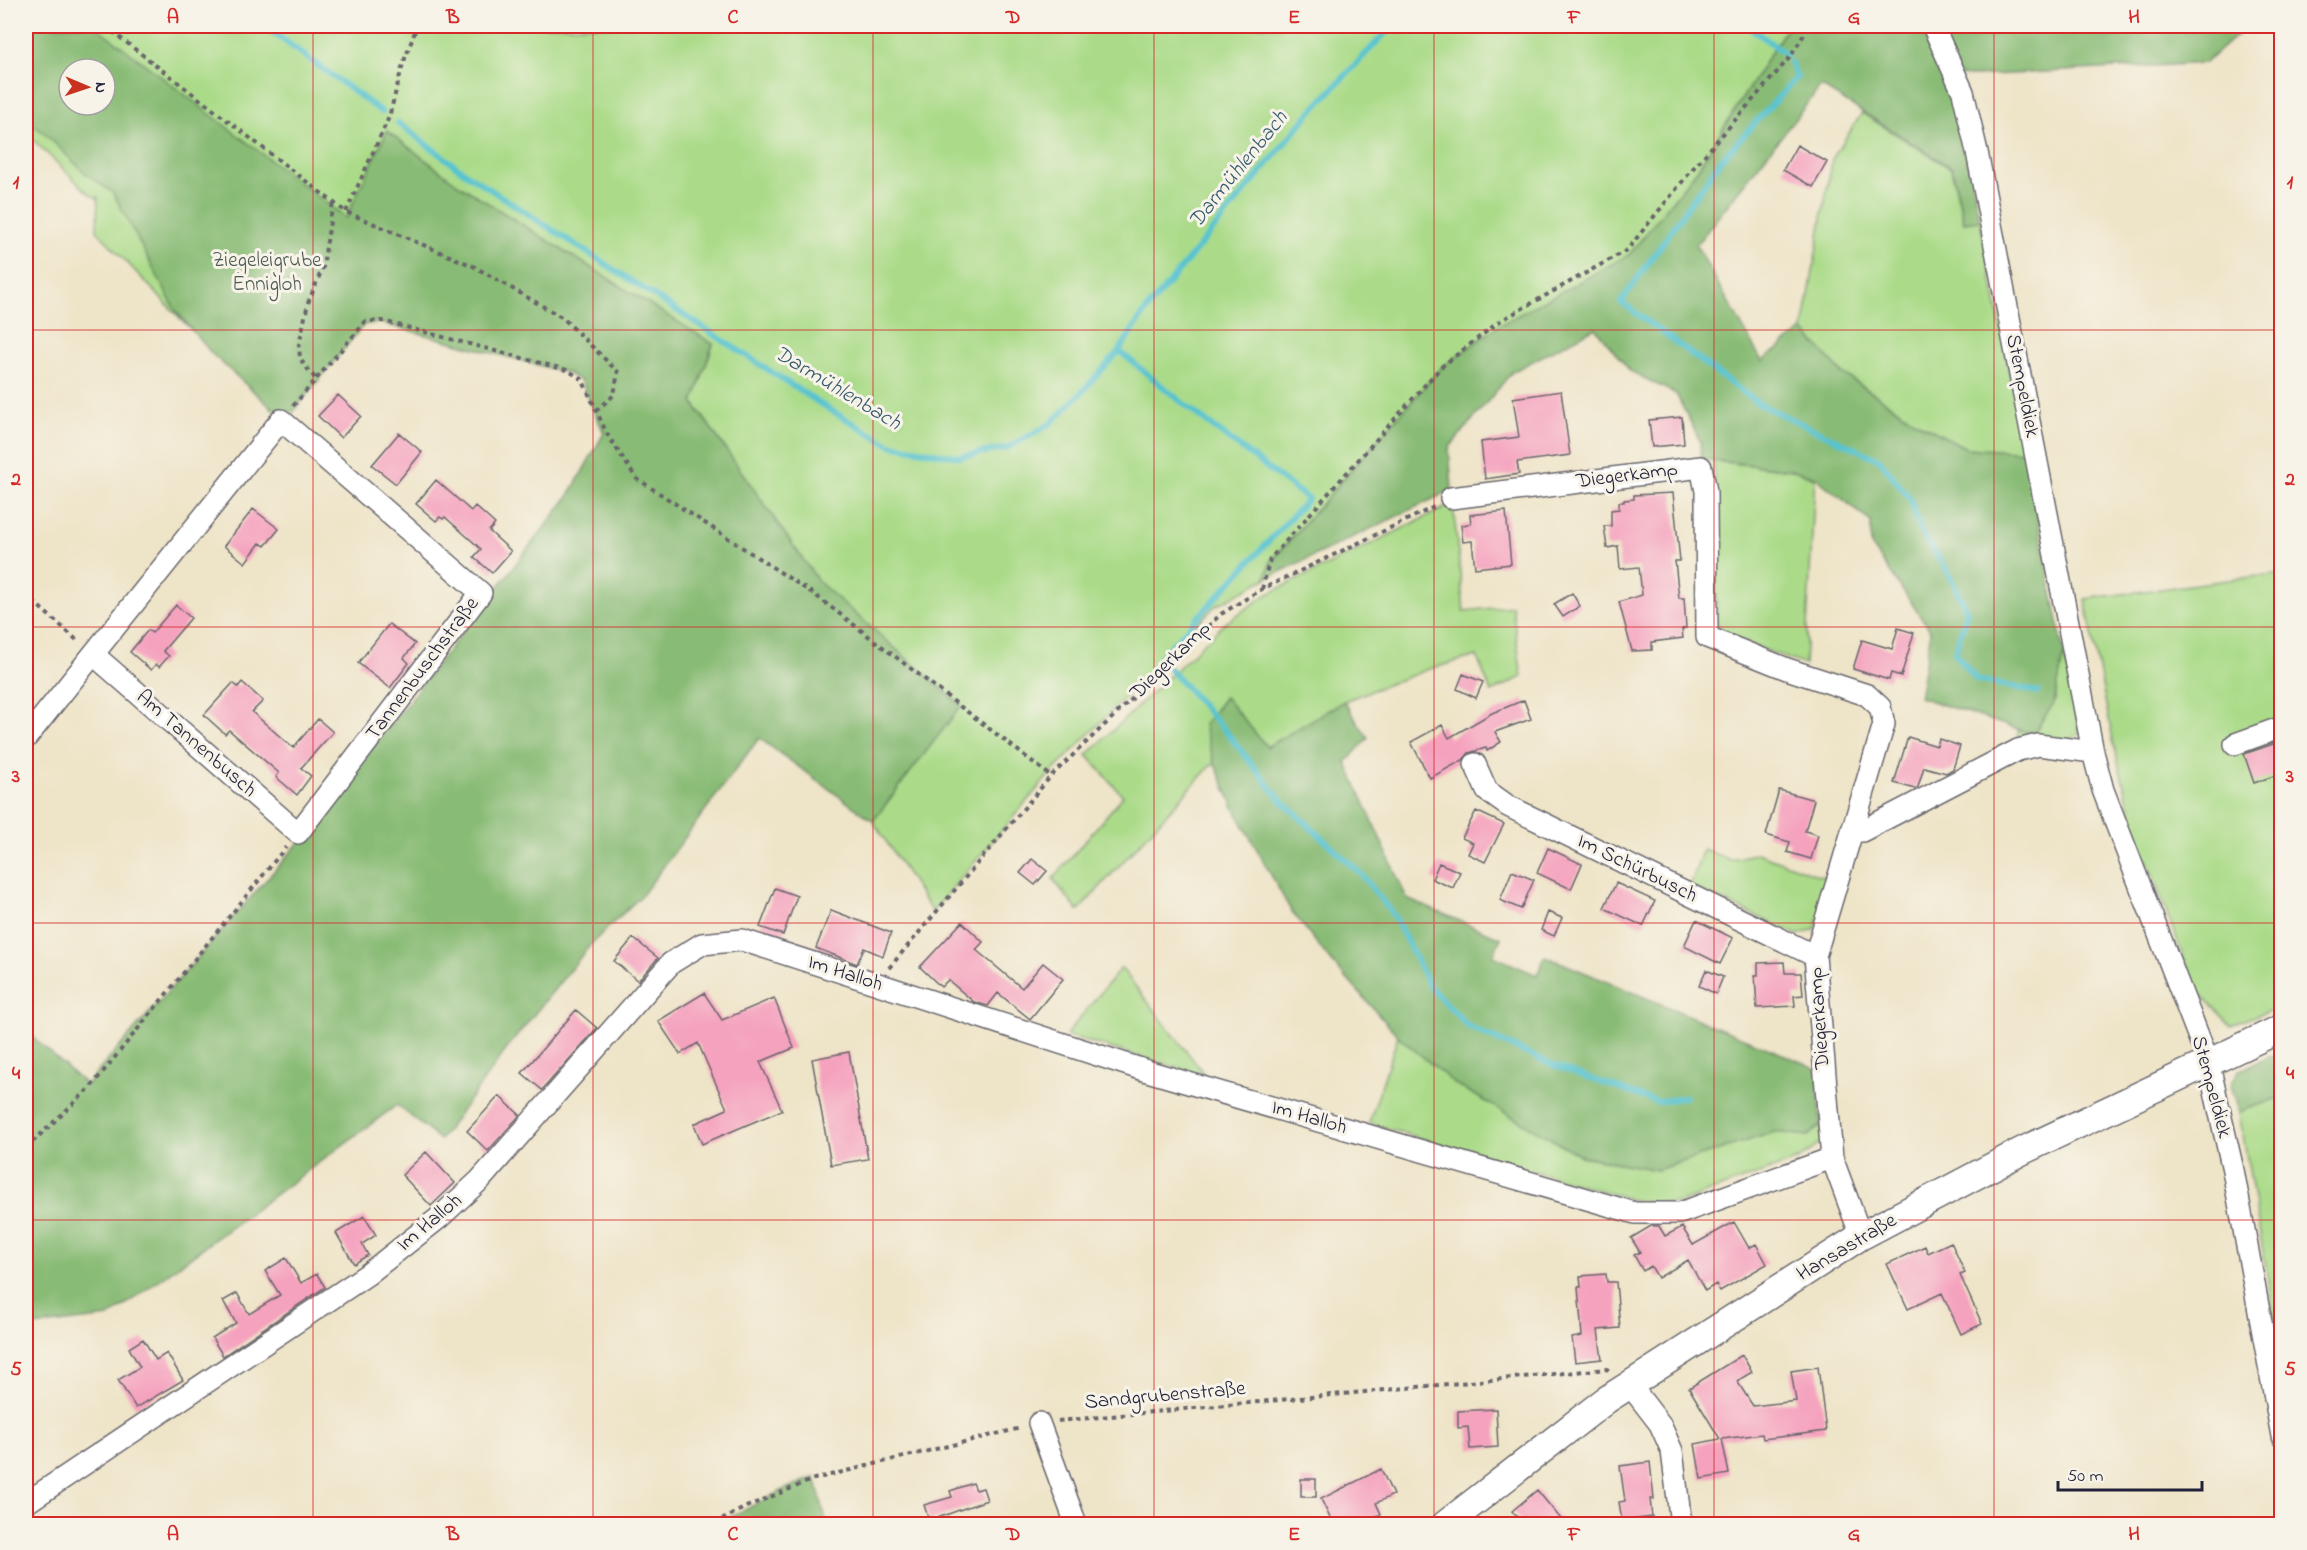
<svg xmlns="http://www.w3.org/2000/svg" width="2307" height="1550" font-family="'Indie Flower',sans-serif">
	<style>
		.green { fill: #abdb89; stroke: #667e62; stroke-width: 1.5; fill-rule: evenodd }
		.forest { fill: #88bb75; stroke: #556e58; stroke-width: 1.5; fill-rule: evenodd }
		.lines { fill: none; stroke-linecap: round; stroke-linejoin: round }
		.stream { stroke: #57c3cf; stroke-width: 6 }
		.building { fill: #f5a2be }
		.minor-casing { stroke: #69666c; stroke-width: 24 }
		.major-casing { stroke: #69666c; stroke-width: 30 }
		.path { stroke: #69666c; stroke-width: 4; stroke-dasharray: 4.5 4.5; stroke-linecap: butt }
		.minor { stroke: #fff; stroke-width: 21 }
		.major { stroke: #fff; stroke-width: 27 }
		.grid { fill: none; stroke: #d62828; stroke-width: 1.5; stroke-opacity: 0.55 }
		.labels { text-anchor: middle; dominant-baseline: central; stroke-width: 6; stroke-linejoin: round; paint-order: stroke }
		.park-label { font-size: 21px; fill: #4b5a52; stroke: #f7f3e8 }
		.street-label { font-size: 21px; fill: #22223b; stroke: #f7f3e8 }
		.water-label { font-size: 22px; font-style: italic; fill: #355a6f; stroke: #f7f3e8 }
		.neatline { fill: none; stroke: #d62828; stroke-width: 2 }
		.grid-label { font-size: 20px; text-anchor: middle; font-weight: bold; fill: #d62828 }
	</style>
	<rect width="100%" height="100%" fill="#f7f3e8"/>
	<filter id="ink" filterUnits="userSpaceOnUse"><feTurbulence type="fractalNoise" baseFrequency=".0167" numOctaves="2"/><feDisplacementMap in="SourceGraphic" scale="12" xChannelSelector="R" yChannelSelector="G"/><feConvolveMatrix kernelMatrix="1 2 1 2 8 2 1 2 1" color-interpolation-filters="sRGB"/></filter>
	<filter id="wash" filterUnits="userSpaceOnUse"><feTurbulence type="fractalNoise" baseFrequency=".008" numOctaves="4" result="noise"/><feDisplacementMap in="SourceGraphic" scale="24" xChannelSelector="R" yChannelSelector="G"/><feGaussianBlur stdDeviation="1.35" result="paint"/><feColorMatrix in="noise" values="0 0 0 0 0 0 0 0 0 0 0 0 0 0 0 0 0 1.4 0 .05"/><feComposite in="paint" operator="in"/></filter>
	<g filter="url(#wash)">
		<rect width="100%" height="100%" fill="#eee4c8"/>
		<path class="green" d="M26 26H1788L1697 170 1629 255 1500 325 1441 368 1271 561 1265 579 1215 606 1050 774 932 912 873 821 961 705 818 582 693 402 713 344 459 185 387 131 351 220 198 337 97 231 98 197 96 198 88 193 26 133ZM69 69H105V105H69Z
			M1862 113 1951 169 1964 222 1980 220 2025 452 1966 448 1915 421 1842 373 1803 330 1832 159Z
			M1714 461 1794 470 1815 478 1805 665 1725 635 1717 622Z
			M1453 504 1464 611 1512 606 1522 677 1491 692 1477 656 1429 669 1344 701 1267 747 1224 698 1204 725 1214 762 1078 911 1053 879 1123 796 1087 755 1224 624 1266 595Z
			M2281 573V1006L2231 1025 2195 988 2135 828 2115 750 2085 599Z
			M2064 653 2080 733 2070 741 2017 744 2018 730 2033 734 2054 703Z
			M1703 849 1730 860 1757 853 1831 880 1815 929 1798 935 1690 886Z
			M1121 968 1206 1076 1066 1035Z
			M1398 1036 1455 1084 1581 1156 1657 1170 1774 1132 1808 1136 1821 1125 1824 1140 1800 1159 1679 1203 1633 1200 1369 1123Z
			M2281 1097V1356L2239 1112Z"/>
		<path class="forest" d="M26 26H95L346 218 387 131 459 185 713 344 693 403 819 582 961 706 873 821 759 738 643 894 591 944 512 1042 440 1140 397 1105 109 1317 26 1327V1031L86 1085 296 846 568 497 604 433 581 381 567 373 381 323 366 324 362 327 293 412 274 410 212 354 176 311 113 193 86 174 44 133 26 120ZM69 69H105V105H69Z
			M1788 26H2247L2205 63 1974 76 1949 75 1980 220 1964 222 1952 168 1821 86 1696 245 1762 361 1803 330 1842 373 1915 421 1966 448 2025 452 2064 653 2054 703 2033 734 1919 697 1931 631 1871 545V522L1815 477 1793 470 1701 459 1700 441 1676 394 1630 371 1595 328 1512 372 1449 448 1452 490 1265 579 1271 562 1441 368 1500 325 1629 255 1697 170Z
			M1225 697 1267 747 1344 701 1368 738 1346 762 1407 899 1501 938 1493 956 1537 975 1545 956 1806 1064 1817 1069 1821 1125 1808 1136 1774 1132 1657 1170 1581 1156 1455 1084 1398 1036 1330 960 1290 909 1235 810 1214 762 1204 725Z
			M2281 1052V1097L2239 1112 2231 1085 2239 1070Z
			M815 1477 827 1524H717L783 1490Z"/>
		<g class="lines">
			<path class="stream" d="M264 26 382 112
				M1748 26 1787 55
				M1790 62 1797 77 1720 161 1621 302 1759 404 1880 460 1910 499 1921 532 1948 572 1967 611 1955 653 1977 680 2038 692
				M398 123 465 173 827 408 890 445 959 457 1007 448 1050 424 1082 392 1119 351 1144 313 1308 115 1392 26
				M1119 351 1200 417 1308 499 1160 658
				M1170 669 1228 734 1279 798 1362 875 1394 916 1430 987 1469 1027 1555 1066 1657 1102 1685 1097"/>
		</g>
		<g id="blocks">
			<path class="building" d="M1797 145 1827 162 1813 187 1783 170Z
				M1561 391 1570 455 1517 462 1519 474 1485 479 1481 442 1519 437 1513 398Z
				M338 395 361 416 341 438 318 416Z
				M1682 417 1684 444 1652 447 1649 420Z
				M399 433 422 452 396 484 372 465Z
				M436 480 471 511 475 506 495 524 489 531 511 551 492 573 474 557 481 549 445 517 443 519 440 517 436 521 416 504Z
				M1673 493 1680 561H1675L1679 598H1684L1686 628 1682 629 1683 638 1652 642V650L1632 651 1619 602 1642 595 1639 567 1620 569 1618 546 1607 548 1604 526H1611V510L1619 509V502H1624V500L1634 499V495Z
				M253 509 279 529 265 546 260 543 245 563 224 546Z
				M1506 511 1511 564 1475 568 1472 541 1463 542 1461 525 1471 524 1470 515Z
				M1572 593 1580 606 1563 617 1554 604Z
				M176 605 191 618 163 651 169 656 159 667 156 664 151 670 130 652 148 630 152 633Z
				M389 624 415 644 404 658 409 663 390 688 358 663Z
				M1898 628 1914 633 1901 676 1891 673 1889 680 1853 669 1862 640 1892 649Z
				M1463 674 1483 682 1476 698 1457 689Z
				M242 682 263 701 252 712 293 748 318 719 333 732 301 768 311 776 297 795 276 777 279 773 229 730 225 734 204 715 233 683 238 687Z
				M1524 700 1531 719 1495 732 1501 742 1487 751 1486 748 1469 753 1463 760 1430 778 1411 742 1442 725 1449 738 1492 713Z
				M1908 737 1937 746 1939 739 1960 746 1953 769 1946 773 1924 767 1918 787 1915 789 1894 783Z
				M2282 741V773L2254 783 2244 754Z
				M1779 790 1814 800 1805 831 1818 835 1811 859 1787 852 1790 842 1766 835Z
				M1476 811 1504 824 1485 862 1468 854 1473 843 1462 838Z
				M1548 848 1582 864 1571 889 1537 873Z
				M1032 859 1047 871 1035 885 1020 873Z
				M1439 863 1460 872 1453 888 1432 879Z
				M1512 871 1534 880 1521 909 1500 900Z
				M1616 883 1655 901 1643 926 1604 908Z
				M775 888 797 896 783 935 760 927Z
				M831 910 891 933 883 956 864 948 857 964 816 948Z
				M1548 912 1562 918 1554 936 1541 930Z
				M1696 920 1733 938 1720 964 1684 946Z
				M962 922 983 942 976 950 1022 988 1043 963 1063 979 1030 1019 998 993 988 1006 974 1002 948 980 941 987 920 967Z
				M633 938 658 958 638 981 614 961Z
				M1784 962 1785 973H1801L1803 995 1794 996 1795 1006 1757 1008 1755 975H1758V963Z
				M1706 970 1723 977 1716 994 1699 986Z
				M704 993 722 1020 774 998 794 1048 760 1062 782 1110 702 1144 694 1124 727 1109 698 1043 680 1054 658 1021Z
				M576 1010 597 1028 542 1090 522 1073Z
				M849 1052 868 1159 831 1165 812 1059Z
				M499 1096 520 1115 488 1151 467 1131Z
				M426 1152 455 1183 431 1206 402 1175Z
				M364 1216 376 1235 362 1244 368 1255 354 1264 336 1233Z
				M1734 1222 1749 1248 1756 1244 1767 1264 1720 1291 1716 1284 1705 1291 1688 1260 1658 1278 1651 1266 1643 1271 1634 1255 1640 1252 1631 1238 1651 1226H1659L1665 1236 1682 1227 1693 1245Z
				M1951 1242 1965 1273 1960 1275 1982 1324 1961 1334 1942 1293 1908 1309 1887 1264 1925 1246 1928 1253Z
				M286 1258 301 1283 317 1274 325 1287 223 1356 212 1338 236 1323 223 1301 237 1293 249 1314 280 1295 265 1271Z
				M1606 1274 1607 1282H1616L1620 1328 1598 1330 1602 1359 1575 1362 1572 1338 1582 1336 1578 1287H1581L1580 1276Z
				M143 1339 156 1360 167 1353 183 1380 136 1408 118 1380 140 1367 129 1348Z
				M1742 1355 1752 1372 1737 1381 1753 1406 1796 1401 1791 1371 1818 1367 1826 1431 1763 1439 1762 1434 1722 1439 1729 1474 1701 1479 1695 1444 1720 1439 1689 1388Z
				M1496 1409 1498 1447 1470 1449 1468 1427 1458 1428V1411Z
				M1650 1462 1654 1499H1650L1652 1517 1622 1521 1619 1502 1625 1501 1620 1466Z
				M1381 1469 1393 1495 1376 1503 1381 1514 1359 1524H1333L1321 1499Z
				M1301 1479H1316V1497H1301Z
				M973 1483 976 1490 983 1488 987 1500 929 1521 924 1505 952 1497 950 1491Z
				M1537 1490 1565 1524H1523L1512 1511Z"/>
		</g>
	</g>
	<g filter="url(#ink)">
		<use href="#blocks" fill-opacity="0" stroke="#69666c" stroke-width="1.5"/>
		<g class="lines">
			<defs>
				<path id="minor" d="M1933 26 1963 92 1977 152 2093 752 2103 790 2208 1061 2233 1170 2282 1436
					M1451 498 1701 467 1706 491 1707 637 1787 669 1867 695 1880 707 1884 724 1815 956 1832 1158 1861 1236
					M26 738 281 420 481 593 298 833 94 655
					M2235 744 2282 727
					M1475 764 1487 791 1508 806 1815 956
					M1852 830 1862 831 2018 750 2038 745 2093 752
					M1630 1385 1660 1424 1672 1451 1681 1524
					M1039 1423 1076 1524
					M26 1503 368 1274 440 1217 480 1180 671 963 702 944 742 940 1147 1071 1635 1213H1680L1832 1158"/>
				<path id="major" d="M1446 1524 1606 1400 1861 1236 2022 1151 2282 1028"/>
			</defs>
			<use href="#minor" class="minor-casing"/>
			<use href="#major" class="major-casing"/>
			<path class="path" d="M105 26 346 212 473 266 563 318 618 372 614 395 597 410
				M346 212 389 117 403 64 417 26
				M315 378 300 359 299 345 308 303 323 267 333 202
				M293 406 366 321H383L567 370 582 379 607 434 636 478 815 595 1051 776
				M1262 589 1270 559 1441 367 1500 321 1627 250 1695 166 1791 56 1809 26
				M26 595 79 642
				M889 968 1051 776 1221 614 1262 589 1434 507
				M26 1148 89 1089 286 847
				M1058 1421 1607 1369 1611 1372
				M714 1524 746 1507 814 1479 1021 1428"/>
			<use href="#minor" class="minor"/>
			<use href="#major" class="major"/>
		</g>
	</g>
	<path class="grid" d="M313 26V1524M593 26V1524M873 26V1524M1154 26V1524M1434 26V1524M1714 26V1524M1994 26V1524M26 330H2282M26 627H2282M26 923H2282M26 1220H2282"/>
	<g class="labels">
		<g class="park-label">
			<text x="267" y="261">Ziegeleigrube<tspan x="267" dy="24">Ennigloh</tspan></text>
		</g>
		<g class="street-label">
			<text transform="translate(2022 386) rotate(79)">Stempeldiek</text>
			<text transform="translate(1627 476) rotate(-7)">Diegerkamp</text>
			<text transform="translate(1171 661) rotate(-44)">Diegerkamp</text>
			<text transform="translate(423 669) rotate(-53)">Tannenbuschstraße</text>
			<text transform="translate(196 744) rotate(41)">Am Tannenbusch</text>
			<text transform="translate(1637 869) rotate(26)">Im Schürbusch</text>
			<text transform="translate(845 974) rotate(18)">Im Halloh</text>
			<text transform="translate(1820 1018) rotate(-94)">Diegerkamp</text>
			<text transform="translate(2211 1087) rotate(75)">Stempeldiek</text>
			<text transform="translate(1309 1118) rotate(16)">Im Halloh</text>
			<text transform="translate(430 1223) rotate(-40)">Im Halloh</text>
			<text transform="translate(1847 1248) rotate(-31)">Hansastraße</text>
			<text transform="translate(1165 1396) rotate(-5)">Sandgrubenstraße</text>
		</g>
		<g class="water-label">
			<text transform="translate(1239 170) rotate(-51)">Darmühlenbach</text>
			<text transform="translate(837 389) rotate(31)">Darmühlenbach</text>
		</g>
	</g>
	<rect width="2307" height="1550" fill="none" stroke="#f7f3e8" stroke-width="66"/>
	<g transform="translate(87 87) rotate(92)"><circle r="28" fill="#f7f3e8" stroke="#a29fa3" stroke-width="1.5"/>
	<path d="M0-4.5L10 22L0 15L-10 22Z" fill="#c8321e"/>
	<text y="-9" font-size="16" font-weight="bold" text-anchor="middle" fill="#22223b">N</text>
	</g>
	<path d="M2058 1481v9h144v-9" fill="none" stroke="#22223b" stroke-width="3"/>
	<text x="2067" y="1481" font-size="18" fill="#22223b" stroke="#f7f3e8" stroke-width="4.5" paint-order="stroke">50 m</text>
	<rect x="33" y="33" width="2241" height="1484" class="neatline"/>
	<g class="grid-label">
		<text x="173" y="23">A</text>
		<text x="453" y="23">B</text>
		<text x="733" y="23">C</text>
		<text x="1013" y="23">D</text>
		<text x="1294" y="23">E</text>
		<text x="1574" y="23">F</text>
		<text x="1854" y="23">G</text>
		<text x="2134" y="23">H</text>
		<text x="16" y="188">1</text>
		<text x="2290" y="188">1</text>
		<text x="16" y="485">2</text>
		<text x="2290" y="485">2</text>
		<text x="16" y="782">3</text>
		<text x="2290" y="782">3</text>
		<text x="16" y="1079">4</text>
		<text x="2290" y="1079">4</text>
		<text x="16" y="1375">5</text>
		<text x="2290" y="1375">5</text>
		<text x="173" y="1540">A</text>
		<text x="453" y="1540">B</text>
		<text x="733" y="1540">C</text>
		<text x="1013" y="1540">D</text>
		<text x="1294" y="1540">E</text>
		<text x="1574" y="1540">F</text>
		<text x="1854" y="1540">G</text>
		<text x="2134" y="1540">H</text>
	</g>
</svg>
